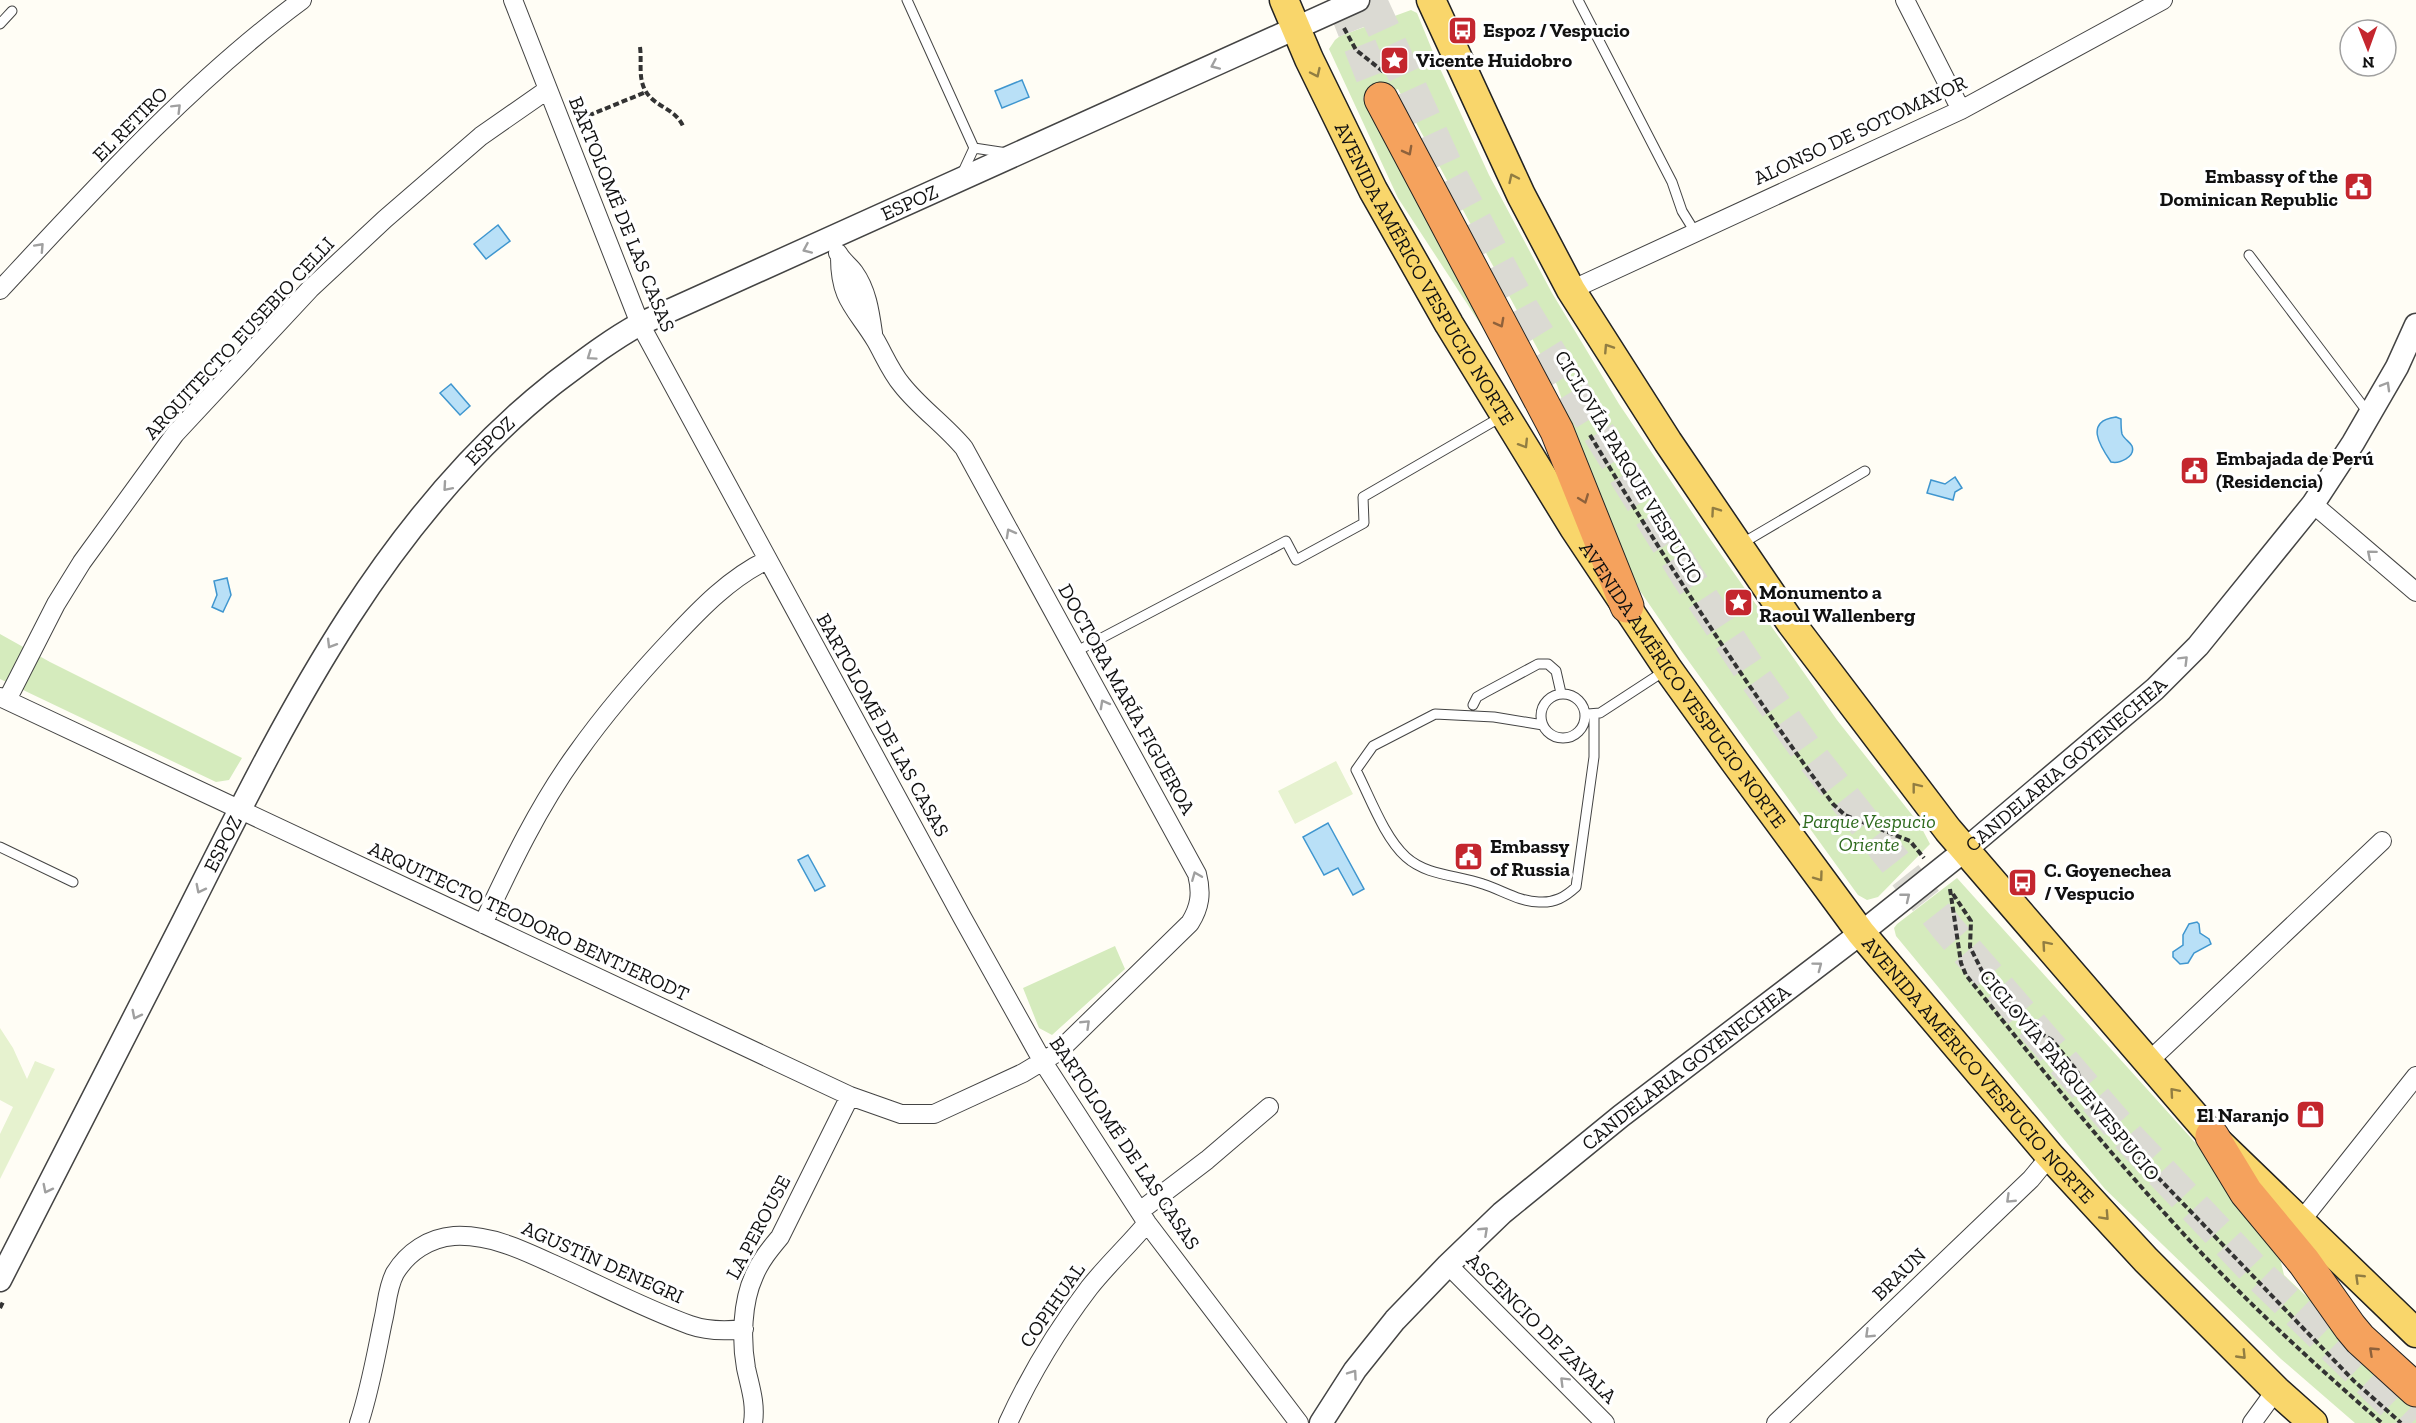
<svg xmlns="http://www.w3.org/2000/svg" width="2416" height="1423" font-family="'Zilla Slab',serif">
	<style>
		.green { fill: #d5ebbd }
		.pitch { fill: #e6f2cf }
		.water { fill: #b9e0f7; stroke: #3f96cf; stroke-width: 1.5 }
		.lines { fill: none; stroke-linecap: round; stroke-linejoin: round }
		.motorway-tunnel { stroke: #dbdad3; stroke-width: 33; stroke-dasharray: 33 16; stroke-linecap: butt }
		.service-casing { stroke: #444; stroke-width: 11 }
		.minor-casing { stroke: #444; stroke-width: 20 }
		.tertiary-casing { stroke: #444; stroke-width: 25 }
		.primary-casing { stroke: #222; stroke-width: 31 }
		.motorway-casing { stroke: #222; stroke-width: 35 }
		.path { stroke: #333; stroke-width: 4; stroke-dasharray: 6 3; stroke-linecap: butt }
		.service { stroke: #fff; stroke-width: 9 }
		.minor { stroke: #fff; stroke-width: 18 }
		.tertiary { stroke: #fff; stroke-width: 22 }
		.primary { stroke: #f9d66b; stroke-width: 28 }
		.motorway { stroke: #f5a25d; stroke-width: 33 }
		.oneway { stroke: #a0a0a0 }
		.oneway2 { stroke: #917d42 }
		.oneway3 { stroke: #8e613b }
		.labels { text-anchor: middle; dominant-baseline: central; stroke-width: 6; stroke-linejoin: round; paint-order: stroke }
		.poi-label { font-size: 20px; font-weight: bold; fill: #111; stroke: #fff; text-anchor: start }
		.street-label { font-size: 20px; fill: #111; stroke: #fff }
		.park-label { font-size: 20px; font-style: italic; fill: #2f6b1f; stroke: #fff }
	</style>
	<rect width="100%" height="100%" fill="#fffdf5"/>
	<path class="green" d="M1411 10 1417 13 1437 62 1489 175 1552 293 1619 404 1706 533 1837 720 1920 825 1930 844 1878 897 1867 900 1858 895 1682 652 1625 569 1592 489 1557 385 1398 89 1376 99 1526 394 1398 198 1329 49 1335 40 1340 36Z
		M0 634 50 662 242 758 229 780 216 782 0 679Z
		M1957 878 2273 1229 2284 1275 2416 1400V1423H2355L2281 1359 2105 1189 1896 936 1894 928 1897 924Z
		M1115 946 1125 969 1052 1035 1039 1028 1023 988Z"/>
	<path class="pitch" d="M1336 761 1353 794 1295 824 1278 791Z
		M0 1028 13 1048 27 1079 35 1061 55 1069 0 1179V1134L13 1107 0 1100Z"/>
	<path class="water" d="M1022 80 1029 97 1002 108 995 91Z
		M498 225 510 241 486 259 474 244Z
		M451 384 470 406 460 415 440 393Z
		M2116 417 2121 419C2121 424 2121 430 2122 434 2124 439 2130 442 2132 446 2136 457 2119 464 2111 462 2100 446 2084 421 2116 417Z
		M1955 477 1962 488 1955 492 1953 500 1927 493 1931 480 1945 484Z
		M227 578 231 595 223 612 212 607 217 595 214 581Z
		M1328 823 1364 889 1353 895 1338 868 1324 875 1303 837Z
		M808 855 825 886 815 891 798 860Z
		M2197 922 2199 924 2200 933 2209 939 2211 944 2194 953 2188 963 2180 964 2173 957V952L2183 945V935L2189 924Z"/>
	<g class="lines">
		<path class="motorway-tunnel" d="M1342 0 1381 99
			M1370 0 1449 172 1523 310 1688 577 1753 675 1808 752 1948 929 2128 1137 2254 1270 2412 1423"/>
		<defs>
			<path id="service" d="M907 0 974 148 961 176
				M1578 0 1672 182 1682 211 1695 232
				M0 24 12 11
				M974 148 1007 153
				M2249 255 2369 414
				M1741 544 1865 471
				M1075 652 1286 541 1296 560 1364 523 1363 497 1501 417
				M1541 716a22 22 0 1 1 44 0a22 22 0 1 1-44 0Z
				M1473 705 1477 697 1484 693 1538 664H1548L1556 671 1561 693
				M1588 714 1600 713 1666 670
				M1543 725 1494 717 1435 714 1373 746 1356 770C1370 797 1384 837 1406 857 1427 876 1458 875 1483 884 1502 890 1520 902 1539 902 1555 903 1565 897 1576 887L1594 757V714
				M0 847 73 882"/>
			<path id="minor" d="M513 0 640 324 962 917 1043 1062 1147 1223 1299 1423
				M1905 0 1961 110
				M838 253C842 261 849 265 854 272 867 290 870 312 873 333
				M0 290C93 190 192 81 302 0
				M1571 290 1961 110 2163 0
				M2313 504 2416 592
				M0 697 850 1096 901 1114H934L1023 1073 1058 1052 1190 923C1200 907 1202 893 1197 874L964 448C945 425 920 408 902 385 891 372 884 355 876 341 856 308 840 300 840 258
				M7 700 56 604 82 562 175 434 310 289 385 219 481 136 547 90
				M483 924C510 866 539 805 577 753 606 712 639 674 673 638 701 608 730 578 767 560
				M2148 1062 2382 841
				M1140 1211 1207 1160 1269 1107
				M2301 1221 2416 1076
				M1448 1265 1605 1423
				M359 1423C370 1390 376 1355 383 1321 387 1305 387 1288 395 1273 408 1252 429 1238 454 1236 489 1234 523 1250 553 1264 598 1284 645 1309 690 1325 707 1331 727 1331 744 1329
				M753 1423C756 1403 750 1387 746 1368 741 1340 742 1302 754 1276 760 1261 770 1249 780 1237L850 1096
				M1008 1423C1030 1375 1057 1330 1089 1288 1107 1265 1129 1245 1147 1223
				M1776 1423 2031 1179 2050 1156
				M2252 1423 2276 1390"/>
			<g id="tertiary">
				<path id="s1" d="M0 1280C61 1160 123 1040 184 920 282 726 379 522 553 384 581 363 609 341 640 324L1358 0"/>
				<path id="s2" d="M1321 1423 1355 1370 1395 1320 1448 1265 1502 1213 1621 1116 1861 933 1965 850 2155 689 2198 646 2313 504 2353 443 2397 367 2416 325"/>
			</g>
			<g id="primary">
				<path id="s3" d="M1284 0 1309 59 1373 190 1449 324 1574 528 1668 669 1735 762 1861 933 2050 1156 2146 1260 2276 1390 2313 1423"/>
				<path d="M1431 0 1521 195 1571 290 1668 442 1791 623 1948 830 2212 1136 2416 1333"/>
			</g>
			<path id="motorway" d="M1381 99 1557 431 1627 606
				M2212 1136 2246 1192 2304 1262 2350 1327 2360 1339 2416 1390"/>
		</defs>
		<use href="#service" class="service-casing"/>
		<use href="#minor" class="minor-casing"/>
		<use href="#tertiary" class="tertiary-casing"/>
		<use href="#primary" class="primary-casing"/>
		<use href="#motorway" class="motorway-casing"/>
		<path class="path" d="M1344 28 1356 50 1385 73
			M640 47C642 62 638 77 645 90 654 107 675 108 683 126
			M580 119 646 92
			M1590 435C1666 562 1745 684 1833 804L1845 815 1910 841 1924 858
			M1950 889 1961 963 1966 975C2039 1066 2112 1157 2191 1242 2251 1306 2316 1366 2382 1423
			M1953 894 1971 921 1970 947 1986 979 2031 1028 2052 1040 2077 1071 2094 1111 2354 1381 2401 1423
			M0 1308 4 1300"/>
		<use href="#service" class="service"/>
		<use href="#minor" class="minor"/>
		<use href="#tertiary" class="tertiary"/>
		<use href="#primary" class="primary"/>
		<use href="#motorway" class="motorway"/>
	</g>
	<defs><path id="oneway-chevron" d="M-2-3.5L2.5 0L-2 3.5" fill="none" stroke-width="1.6" stroke-linecap="round" stroke-linejoin="round" transform="scale(1.5)"/></defs>
	<g class="oneway">
		<use href="#oneway-chevron" transform="translate(1215 65) rotate(156)"/>
		<use href="#oneway-chevron" transform="translate(177 108) rotate(-45)"/>
		<use href="#oneway-chevron" transform="translate(40 247) rotate(-47)"/>
		<use href="#oneway-chevron" transform="translate(807 249) rotate(156)"/>
		<use href="#oneway-chevron" transform="translate(591 356) rotate(145)"/>
		<use href="#oneway-chevron" transform="translate(2386 386) rotate(-60)"/>
		<use href="#oneway-chevron" transform="translate(447 487) rotate(131)"/>
		<use href="#oneway-chevron" transform="translate(1010 533) rotate(-119)"/>
		<use href="#oneway-chevron" transform="translate(2371 554) rotate(-140)"/>
		<use href="#oneway-chevron" transform="translate(331 644) rotate(121)"/>
		<use href="#oneway-chevron" transform="translate(2184 660) rotate(-45)"/>
		<use href="#oneway-chevron" transform="translate(1104 704) rotate(-119)"/>
		<use href="#oneway-chevron" transform="translate(1196 876) rotate(-112)"/>
		<use href="#oneway-chevron" transform="translate(200 889) rotate(117)"/>
		<use href="#oneway-chevron" transform="translate(1906 897) rotate(-39)"/>
		<use href="#oneway-chevron" transform="translate(1818 966) rotate(-37)"/>
		<use href="#oneway-chevron" transform="translate(136 1015) rotate(117)"/>
		<use href="#oneway-chevron" transform="translate(1086 1024) rotate(-44)"/>
		<use href="#oneway-chevron" transform="translate(47 1189) rotate(117)"/>
		<use href="#oneway-chevron" transform="translate(2010 1199) rotate(136)"/>
		<use href="#oneway-chevron" transform="translate(1484 1231) rotate(-43)"/>
		<use href="#oneway-chevron" transform="translate(1869 1334) rotate(136)"/>
		<use href="#oneway-chevron" transform="translate(1353 1374) rotate(-55)"/>
		<use href="#oneway-chevron" transform="translate(1564 1381) rotate(-135)"/>
	</g>
	<g class="oneway2">
		<use href="#oneway-chevron" transform="translate(1316 73) rotate(65)"/>
		<use href="#oneway-chevron" transform="translate(1513 178) rotate(-115)"/>
		<use href="#oneway-chevron" transform="translate(1608 348) rotate(-123)"/>
		<use href="#oneway-chevron" transform="translate(1524 444) rotate(58)"/>
		<use href="#oneway-chevron" transform="translate(1715 511) rotate(-125)"/>
		<use href="#oneway-chevron" transform="translate(1916 787) rotate(-128)"/>
		<use href="#oneway-chevron" transform="translate(1819 877) rotate(54)"/>
		<use href="#oneway-chevron" transform="translate(2046 945) rotate(-131)"/>
		<use href="#oneway-chevron" transform="translate(2174 1092) rotate(-131)"/>
		<use href="#oneway-chevron" transform="translate(2105 1216) rotate(47)"/>
		<use href="#oneway-chevron" transform="translate(2359 1278) rotate(-136)"/>
		<use href="#oneway-chevron" transform="translate(2242 1355) rotate(46)"/>
	</g>
	<g class="oneway3">
		<use href="#oneway-chevron" transform="translate(1408 151) rotate(62)"/>
		<use href="#oneway-chevron" transform="translate(1500 323) rotate(62)"/>
		<use href="#oneway-chevron" transform="translate(1584 499) rotate(69)"/>
		<use href="#oneway-chevron" transform="translate(2373 1351) rotate(-137)"/>
	</g>
	<defs>
		<symbol id="bus-square" viewBox="-11 -11 22 22"><rect x="-9" y="-9" width="18" height="18" rx="4" fill="#c4262e" stroke="#fff"/><path d="M-5-6H5V4H4V6H2V4H-2V6H-4V4H-5ZM-3.5-4V0h7V-4ZM-3.5 1.2v1.5H-2V1.2ZM2 1.2v1.5H3.5V1.2Z" fill="#fff"/></symbol>
		<symbol id="sight-square" viewBox="-11 -11 22 22"><rect x="-9" y="-9" width="18" height="18" rx="4" fill="#c4262e" stroke="#fff"/><path d="M0-6L1.8-2.2L6-1.7L2.9 1.2L3.7 5.4L0 3.3L-3.7 5.4L-2.9 1.2L-6-1.7L-1.8-2.2Z" fill="#fff"/></symbol>
		<symbol id="civic-square" viewBox="-11 -11 22 22"><rect x="-9" y="-9" width="18" height="18" rx="4" fill="#c4262e" stroke="#fff"/><path d="M-.6-6.5H3V-4.5H.6V-3L4-1V1h2V6H-6V1h2V-1L-.6-3ZM-1.2 2.5V6h2.4V2.5Z" fill="#fff"/></symbol>
		<symbol id="shop-square" viewBox="-11 -11 22 22"><rect x="-9" y="-9" width="18" height="18" rx="4" fill="#c4262e" stroke="#fff"/><path d="M-5-2.5h2.3a2.7 3.5 0 0 1 5.4 0H5L5.5 6h-11ZM-1.5-2.5h3a1.5 2.3 0 0 0-3 0Z" fill="#fff"/></symbol>
	</defs>
	<g fill-rule="evenodd">
		<use href="#bus-square" x="1446" y="14" width="33" height="33"/>
		<use href="#sight-square" x="1378" y="44" width="33" height="33"/>
		<use href="#civic-square" x="2342" y="170" width="33" height="33"/>
		<use href="#civic-square" x="2178" y="454" width="33" height="33"/>
		<use href="#sight-square" x="1722" y="586" width="33" height="33"/>
		<use href="#civic-square" x="1452" y="840" width="33" height="33"/>
		<use href="#bus-square" x="2006" y="866" width="33" height="33"/>
		<use href="#shop-square" x="2294" y="1098" width="33" height="33"/>
	</g>
	<g class="labels">
		<g class="poi-label">
			<text x="1483" y="30">Espoz / Vespucio</text>
			<text x="1416" y="60">Vicente Huidobro</text>
			<text x="2338" y="176" text-anchor="end">Embassy of the<tspan x="2338" dy="23">Dominican Republic</tspan></text>
			<text x="2216" y="458">Embajada de Perú<tspan x="2216" dy="23">(Residencia)</tspan></text>
			<text x="1759" y="592">Monumento a<tspan x="1759" dy="23">Raoul Wallenberg</tspan></text>
			<text x="1490" y="846">Embassy<tspan x="1490" dy="23">of Russia</tspan></text>
			<text x="2044" y="870">C. Goyenechea<tspan x="2044" dy="23">/ Vespucio</tspan></text>
			<text x="2289" y="1115" text-anchor="end">El Naranjo</text>
		</g>
		<g class="street-label">
			<text transform="translate(130 124) rotate(-45)">EL RETIRO</text>
			<text transform="translate(1860 130) rotate(-25)">ALONSO DE SOTOMAYOR</text>
			<text stroke="none"><textPath href="#s1" startOffset="1462">ESPOZ</textPath></text>
			<text transform="translate(622 214) rotate(68)">BARTOLOMÉ DE LAS CASAS</text>
			<text stroke="none"><textPath href="#s3" startOffset="308">AVENIDA AMÉRICO VESPUCIO NORTE</textPath></text>
			<text transform="translate(239 338) rotate(-47)">ARQUITECTO EUSEBIO CELLI</text>
			<text stroke="none"><textPath href="#s1" startOffset="976">ESPOZ</textPath></text>
			<text transform="translate(1629 467) rotate(59)">CICLOVÍA PARQUE VESPUCIO</text>
			<text stroke="none"><textPath href="#s3" startOffset="794">AVENIDA AMÉRICO VESPUCIO NORTE</textPath></text>
			<text transform="translate(1127 699) rotate(61)">DOCTORA MARÍA FIGUEROA</text>
			<text transform="translate(883 725) rotate(61)">BARTOLOMÉ DE LAS CASAS</text>
			<text stroke="none"><textPath href="#s2" startOffset="999">CANDELARIA GOYENECHEA</textPath></text>
			<text stroke="none"><textPath href="#s1" startOffset="490">ESPOZ</textPath></text>
			<text transform="translate(529 921) rotate(25)">ARQUITECTO TEODORO BENTJERODT</text>
			<text stroke="none"><textPath href="#s2" startOffset="513">CANDELARIA GOYENECHEA</textPath></text>
			<text stroke="none"><textPath href="#s3" startOffset="1280">AVENIDA AMÉRICO VESPUCIO NORTE</textPath></text>
			<text transform="translate(2070 1075) rotate(50)">CICLOVÍA PARQUE VESPUCIO</text>
			<text transform="translate(1125 1143) rotate(56)">BARTOLOMÉ DE LAS CASAS</text>
			<text transform="translate(758 1227) rotate(-62)">LA PEROUSE</text>
			<text transform="translate(603 1262) rotate(24)">AGUSTÍN DENEGRI</text>
			<text transform="translate(1899 1274) rotate(-44)">BRAUN</text>
			<text transform="translate(1052 1305) rotate(-55)">COPIHUAL</text>
			<text transform="translate(1542 1328) rotate(45)">ASCENCIO DE ZAVALA</text>
		</g>
		<g class="park-label">
			<text x="1869" y="821">Parque Vespucio<tspan x="1869" dy="23">Oriente</tspan></text>
		</g>
	</g>
	<g transform="translate(2368 48) rotate(179)"><circle r="28" fill="#ffffff" stroke="#a0a0a0" stroke-width="1.5"/>
	<path d="M0-4.5L10 22L0 15L-10 22Z" fill="#c4262e"/>
	<text y="-9" font-size="16" font-weight="bold" text-anchor="middle" fill="#111111">N</text>
	</g>
</svg>
